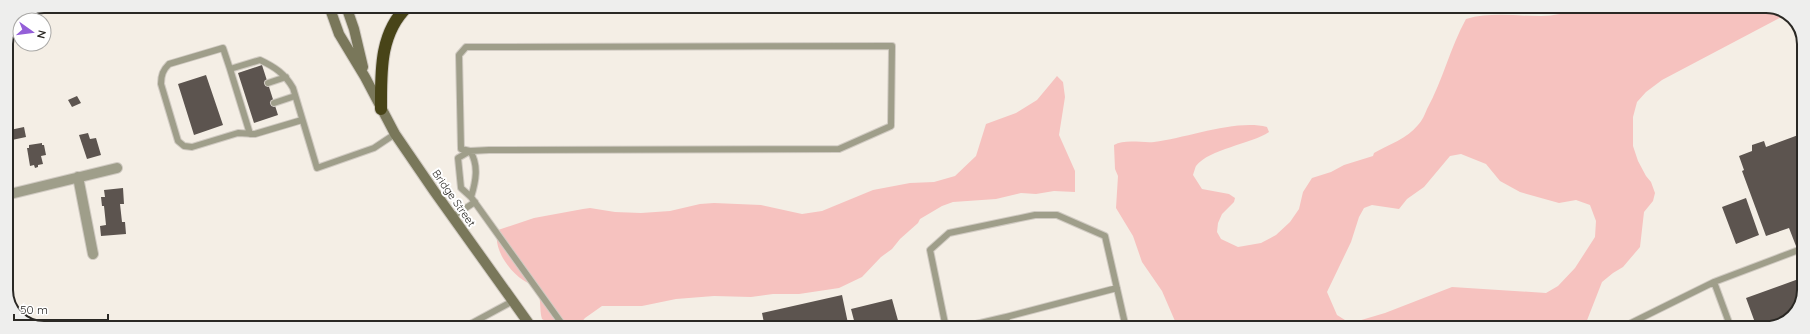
<svg xmlns="http://www.w3.org/2000/svg" width="1810" height="334" font-family="Quicksand,sans-serif">
	<style>
		.green { fill: #f6c2bf; fill-rule: evenodd }
		.building { fill: #5c544f }
		.lines { fill: none; stroke-linecap: round; stroke-linejoin: round }
		.lane-casing { stroke: #d0cac2; stroke-width: 8 }
		.street-casing { stroke: #d0cac2; stroke-width: 12 }
		.secondary-casing { stroke: #d0cac2; stroke-width: 12 }
		.highway-casing { stroke: #d0cac2; stroke-width: 14 }
		.lane { stroke: #9f9e8a; stroke-width: 6 }
		.street { stroke: #9f9e8a; stroke-width: 10 }
		.secondary { stroke: #79775a; stroke-width: 10 }
		.highway { stroke: #484418; stroke-width: 12 }
		.labels { text-anchor: middle; dominant-baseline: central; stroke-width: 4; stroke-linejoin: round; paint-order: stroke }
		.street-label { font-size: 11px; fill: #2a2824; stroke: #fff }
		.rim { fill: none; stroke: #2a2824; stroke-width: 2 }
	</style>
	<rect width="100%" height="100%" fill="#f4eee5"/>
	<path class="green" d="M1636 6H1771L1787 14 1662 80 1646 92 1637 102 1633 117V146L1638 161 1646 176 1651 182 1655 193 1653 201 1644 212 1640 247 1623 267 1613 273 1602 282 1584 328H1178L1162 291 1142 262 1133 236 1116 208 1118 176 1115 169 1114 145C1124 139 1142 143 1154 142 1187 138 1236 119 1267 127L1269 132C1251 144 1209 149 1196 166 1195 168 1194 172 1193 175L1202 189 1229 194 1235 198 1234 202 1222 214 1218 223 1217 232 1221 239 1238 247 1261 243 1276 235 1290 222 1299 209 1303 192 1312 178 1331 172 1344 165 1373 156 1374 153C1388 145 1408 138 1418 125 1422 121 1425 114 1427 109 1443 80 1450 48 1466 19 1490 12 1516 16 1541 16 1554 16 1566 12 1578 12 1597 12 1616 9 1636 6ZM1461 154 1486 164 1500 181 1520 192 1559 203 1576 200 1590 205 1596 221 1595 237 1575 268 1558 286 1546 293 1452 287 1385 313 1358 321 1345 320 1337 315 1327 292 1351 242 1359 217 1364 208 1372 205 1399 209 1407 199 1424 187 1450 156Z
		M1057 76 1063 82 1065 97 1059 135 1075 171V192L1054 191 1036 194 1021 193 996 199 953 202 942 206 920 219 918 223 900 239 892 249 881 257 862 277 839 288 799 294H773L751 297 714 296 676 299 642 306H602L585 318 580 324 569 328 552 325 542 319C539 310 542 296 536 288 532 284 527 283 523 280 508 270 492 247 498 230L534 218 583 209 590 208 615 212 641 213 670 211 700 204 714 203 761 205 802 214 822 211 873 190 910 183 934 182 955 176 976 156 986 124 1016 113 1037 100Z"/>
	<path class="building" d="M262 65 278 115 254 123 238 73Z
		M206 75 223 125 194 135 178 84Z
		M77 96 81 103 72 107 68 100Z
		M1804 124V243L1796 246 1789 228 1766 236 1742 171 1744 170 1739 156 1752 151V145L1764 141 1766 147 1801 134 1798 127Z
		M24 127 26 137 12 140 10 130Z
		M88 133 90 139 96 138 101 155 87 159 79 135Z
		M42 143V145H44L46 155 41 156 43 164 38 165V167L35 168 34 165 30 166 27 148H29V145Z
		M123 188 124 204H120L122 222H125L126 234 101 236 100 226 106 225 104 206H102L101 197H105L104 190Z
		M1746 198 1759 235 1736 244 1722 207Z
		M1804 277V295L1791 319 1766 328H1757L1746 298Z
		M842 295 849 328H765L762 313Z
		M892 299 899 324 886 328H856L851 309Z"/>
	<g class="lines">
		<defs>
			<path id="lane" d="M230 69 250 134
				M268 83 286 77
				M274 103 295 96
				M302 120 255 134 238 133 192 147 184 146 178 141 161 84C161 75 163 70 169 64L223 48 230 69 260 60C275 67 285 74 293 88L317 168 374 148 395 134
				M471 197C476 181 479 165 470 151L461 149 459 55 466 47 892 46 891 126 839 149 489 150 470 151 458 158 461 188 471 197 565 328
				M452 217 475 202
				M1006 317 1117 288
				M463 328 513 301
				M946 328 930 250 949 233 1035 215H1057L1105 236 1126 328
				M959 328 1006 317 1009 328
				M1628 328 1631 323 1714 282
				M1731 328 1714 282 1804 248"/>
			<path id="street" d="M78 177 93 254
				M6 195 117 168"/>
			<path id="secondary" d="M329 6 339 34 365 77 395 134 434 191 532 328
				M346 6 354 29 363 67"/>
			<path id="highway" d="M381 109C381 73 379 33 408 6"/>
		</defs>
		<use href="#lane" class="lane-casing"/>
		<use href="#street" class="street-casing"/>
		<use href="#secondary" class="secondary-casing"/>
		<use href="#highway" class="highway-casing"/>
		<use href="#lane" class="lane"/>
		<use href="#street" class="street"/>
		<use href="#secondary" class="secondary"/>
		<use href="#highway" class="highway"/>
	</g>
	<g class="labels">
		<g class="street-label">
			<text transform="translate(454 198) rotate(55)">Bridge Street</text>
		</g>
	</g>
	<path d="M0 0H1810V334H0ZM44 13H1766A31 31 0 0 1 1797 44V290A31 31 0 0 1 1766 321H44A31 31 0 0 1 13 290V44A31 31 0 0 1 44 13Z" fill="#eeeeed" fill-rule="evenodd"/>
	<path class="rim" d="M44 13H1766A31 31 0 0 1 1797 44V290A31 31 0 0 1 1766 321H44A31 31 0 0 1 13 290V44A31 31 0 0 1 44 13Z"/>
	<g transform="translate(32 32) rotate(104)"><circle r="19" fill="#ffffff" stroke="#aaa9a7"/>
	<path d="M0-3L7 15L0 10L-7 15Z" fill="#945fd8"/>
	<text y="-6" font-size="11" font-weight="bold" text-anchor="middle" fill="#2a2824">N</text>
	</g>
	<path d="M14 314v6h94v-6" fill="none" stroke="#2a2824" stroke-width="2"/>
	<text x="20" y="314" font-size="12" fill="#2a2824" stroke="#ffffff" stroke-width="3" paint-order="stroke">50 m</text>
</svg>
